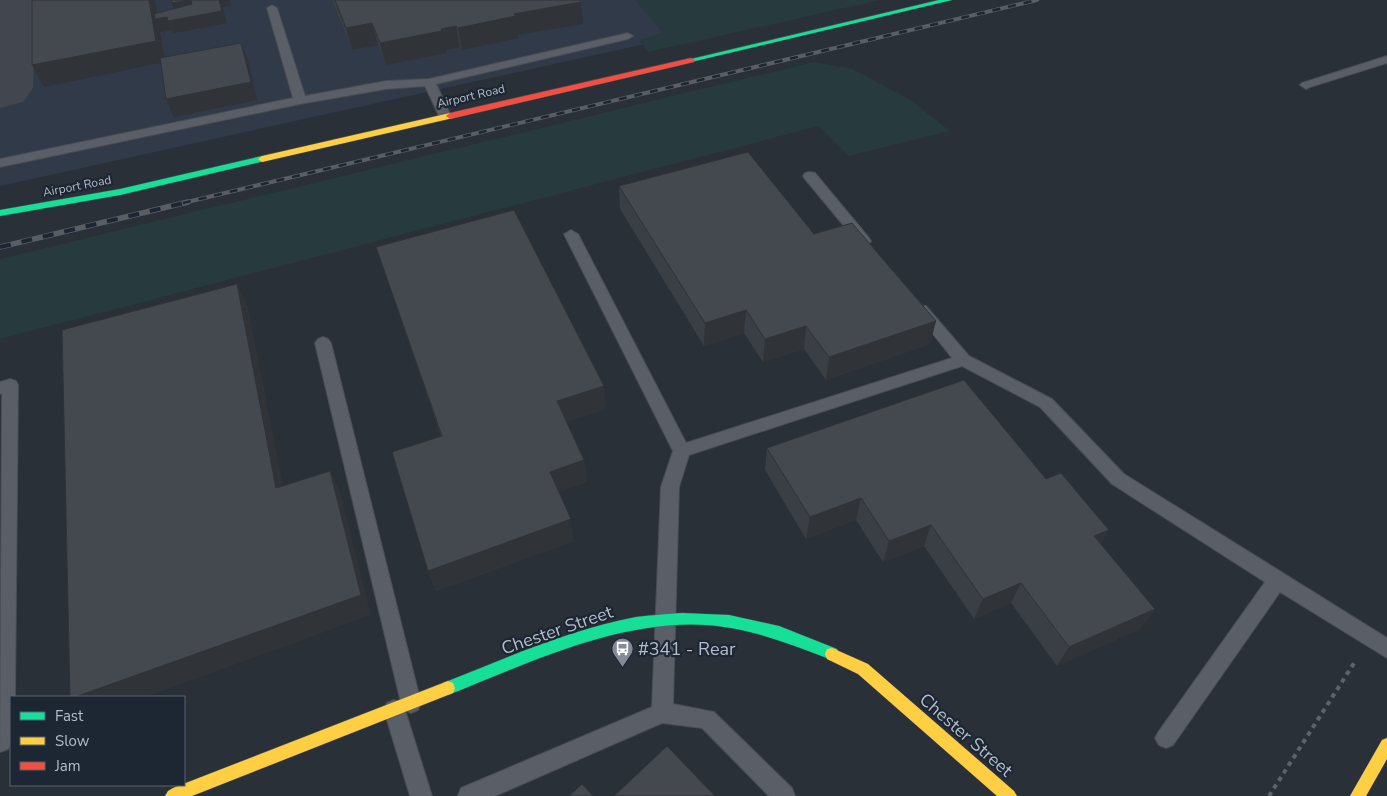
<svg xmlns="http://www.w3.org/2000/svg" width="1387" height="796" font-family="'Nunito Sans',sans-serif">
	<style>
		.airport { fill: #313a48 }
		.green { fill: #273a3e }
		.lines { fill: none; stroke-linecap: round; stroke-linejoin: round }
		.taxiway { fill: #42464e; fill-rule: evenodd }
		.lane-casing { stroke: #484c53; stroke-width: 2 }
		.fast-casing { stroke: #484c53; stroke-width: 1 }
		.slow-casing { stroke: #484c53; stroke-width: 1 }
		.jam-casing { stroke: #484c53; stroke-width: 1 }
		.path { stroke: #5d636a; stroke-width: 4; stroke-dasharray: 4.5 4.5; stroke-linecap: butt }
		.lane { fill: #5a5e66; fill-rule: evenodd }
		.fast { fill: #16e098; fill-rule: evenodd }
		.slow { fill: #ffcf43; fill-rule: evenodd }
		.jam { fill: #f24e42; fill-rule: evenodd }
		.rail-far1-casing { stroke: #595d64; stroke-width: 4 }
		.rail-casing { stroke: #595d64; stroke-width: 5.5 }
		.rail-far1 { stroke: #1d2633; stroke-width: 2.5; stroke-dasharray: 8; stroke-linecap: butt }
		.rail { stroke: #1d2633; stroke-width: 4; stroke-dasharray: 11; stroke-linecap: butt }
		.wall { fill: #3a3f45 }
		.shaded-wall { fill: #303338 }
		.building { fill: #444950; stroke: #303338 }
		.labels { text-anchor: middle; dominant-baseline: central; stroke-width: 4.5; stroke-linejoin: round; paint-order: stroke }
		.far-street-label { font-size: 12px; fill: #b4bcc9; stroke: #1d2633 }
		.near-street-label { font-size: 18px; fill: #b4bcc9; stroke: #1d2633 }
		.near-poi-label { font-size: 18px; fill: #b4bcc9; stroke: #1d2633; text-anchor: start }
	</style>
	<rect width="100%" height="100%" fill="#2a3038"/>
	<path class="airport" d="M0 0H845L0 186Z"/>
	<path class="green" d="M635 0H880L648 52 639 40 663 33Z
		M814 62 852 69 911 100 950 131 849 156 819 126 0 339V259Z"/>
	<g class="lines">
		<path class="taxiway" d="M0 0H36L33 88 23 102 0 108Z"/>
		<defs>
			<path id="lane" d="M272 5 277 8 305 96 386 81 429 79 628 33 633 36 628 39 436 84 451 116 445 120 439 116 425 86 386 89 300 104 0 167V159L293 98 267 8Z
				M1387 56V63L1310 87 1306 89 1300 85 1302 83Z
				M810 172 815 173 869 238 871 241 869 244H859L805 179 803 176 805 173Z
				M571 230 578 234 686 443 952 358 914 310 916 306H926L969 356 1052 399 1124 474 1387 638V658L1280 592 1173 745 1166 748 1159 745 1155 738 1159 731 1265 582 1112 484 1040 407 962 366 689 455 679 487 673 704 714 712 792 788 795 796H769L702 728 662 723 495 796H458L461 788 652 707 661 487 673 451 564 234Z
				M323 337 328 339 331 343 421 703 418 710 411 713 405 710 432 796H410L384 710 387 703 394 700 401 703 315 343 318 339Z
				M10 379 16 381 18 385 15 697H11V742L8 749 0 752 2 393 0 394V382Z"/>
			<path id="fast" d="M939 0H952L691 62 687 60Z
				M262 156 265 157V161L120 195 0 216V210L120 189Z
				M682 613 729 615 779 626 837 649 839 654 837 659 832 660C798 647 766 634 731 628 635 611 534 661 448 695L443 693 441 688 443 683C506 658 569 630 636 617 651 615 667 614 682 613Z"/>
			<path id="slow" d="M450 113 453 114V118L262 162 258 159 262 156Z
				M832 648 868 664 1014 791 1017 796H997L858 674 827 659 825 654 827 649Z
				M448 681 453 683 455 688 453 693 192 796H165L168 791 173 788Z
				M1387 738V759L1366 796H1350L1382 740Z"/>
			<path id="jam" d="M691 58 695 60 694 62 450 119 446 116 450 113Z"/>
		</defs>
		<use href="#lane" class="lane-casing"/>
		<use href="#fast" class="fast-casing"/>
		<use href="#slow" class="slow-casing"/>
		<use href="#jam" class="jam-casing"/>
		<path class="path" d="M1269 796 1356 660"/>
		<use href="#lane" class="lane"/>
		<use href="#fast" class="fast"/>
		<use href="#slow" class="slow"/>
		<use href="#jam" class="jam"/>
		<defs>
			<path id="rail-far1" d="M183 203 1037 0"/>
			<path id="rail" d="M0 247 188 202"/>
		</defs>
		<use href="#rail-far1" class="rail-far1-casing"/>
		<use href="#rail" class="rail-casing"/>
		<use href="#rail-far1" class="rail-far1"/>
		<use href="#rail" class="rail"/>
	</g>
	<path class="wall" d="M332 0H579L583 24 518 35 519 38 462 50 460 47 446 50 447 53 386 65 378 45 352 50Z
		M619 186 814 234 936 321 930 344 826 380 804 349 763 362 744 333 704 346 620 209Z
		M376 247 606 409 566 422 584 460 587 482 559 492 574 541 436 591 428 571 441 436Z
		M767 448 1046 479 1155 609 1140 629 1057 666 1011 603 974 619 924 546 883 562 856 520 806 539 765 470Z"/>
	<path class="shaded-wall" d="M149 0H155L158 19 216 0H230L231 5 222 7 227 23 174 33 172 30 161 32 160 31 165 62 44 87 32 65Z
		M191 0 196 12 177 15 172 3Z
		M581 2 583 24 518 35 519 38 462 50 458 28 514 14Z
		M372 23 378 45 352 50 346 28Z
		M456 26 460 47 446 50 447 53 386 65 380 43Z
		M241 43 248 60 257 100 174 117 166 99Z
		M237 284 248 307 288 510 276 488Z
		M746 310 744 333 704 346 705 323Z
		M936 321 930 344 826 380 829 357Z
		M806 326 804 349 763 362 765 339Z
		M604 386 606 409 560 424 557 401Z
		M584 460 587 482 554 494 550 472Z
		M330 471 340 492 371 615 146 697H75Z
		M861 498 856 520 806 539 810 517Z
		M571 519 574 541 436 591 428 571Z
		M931 525 924 546 883 562 889 541Z
		M1109 530 1097 551 1094 536Z
		M1021 583 1011 603 974 619 983 599Z
		M1155 609 1140 629 1057 666 1069 647Z"/>
	<path class="building" d="M32 0H149L156 41 32 65Z
		M172 0H189L172 3Z
		M191 0H219L222 11 168 21 167 17 155 19 154 14 192 4Z
		M335 0H579L581 2 514 14 516 16 458 28 456 26 441 29 442 31 380 43 372 23 346 28Z
		M241 43 251 82 166 99 160 58Z
		M748 152 814 234 852 223 936 321 829 357 806 326 765 339 746 310 705 323 619 186Z
		M514 210 604 386 557 401 584 460 550 472 571 519 428 571 392 452 442 436 376 247Z
		M237 284 276 488 330 471 361 595 75 697H70L62 330Z
		M964 380 1046 479 1061 473 1109 530 1094 536 1155 609 1069 647 1021 583 983 599 931 525 889 541 861 498 810 517 767 448Z
		M667 746 715 796H614Z
		M582 784 593 796H569Z"/>
	<defs>
		<symbol id="bus-pin" viewBox="-11 -11 22 30"><path d="M0 17L-7.5 6A9.5 9.5 0 1 1 7.5 6Z" fill="#848b96" stroke="#1d2633"/><path d="M-5-6H5V4H4V6H2V4H-2V6H-4V4H-5ZM-3.5-4V0h7V-4ZM-3.5 1.2v1.5H-2V1.2ZM2 1.2v1.5H3.5V1.2Z" fill="#fff"/></symbol>
	</defs>
	<g fill-rule="evenodd">
		<use href="#bus-pin" x="610" y="636" width="25" height="34"/>
	</g>
	<g class="labels">
		<g class="far-street-label">
			<text transform="translate(471 96) rotate(-13)">Airport Road</text>
			<text transform="translate(77 186) rotate(-11)">Airport Road</text>
		</g>
		<g class="near-street-label">
			<text transform="translate(557 630) rotate(-19)">Chester Street</text>
			<text transform="translate(966 735) rotate(41)">Chester Street</text>
		</g>
		<g class="near-poi-label">
			<text x="638" y="649">#341 - Rear</text>
		</g>
	</g>
	<rect x="10" y="696" width="175" height="90" fill="#1d2633" stroke="#59626f"/>
	<rect x="20" y="712" width="25" height="8" fill="#16e098" stroke="#59626f"/>
	<text x="55" y="721" font-size="15" fill="#b4bcc9">Fast</text>
	<rect x="20" y="737" width="25" height="8" fill="#ffcf43" stroke="#59626f"/>
	<text x="55" y="746" font-size="15" fill="#b4bcc9">Slow</text>
	<rect x="20" y="762" width="25" height="8" fill="#f24e42" stroke="#59626f"/>
	<text x="55" y="771" font-size="15" fill="#b4bcc9">Jam</text>
</svg>
